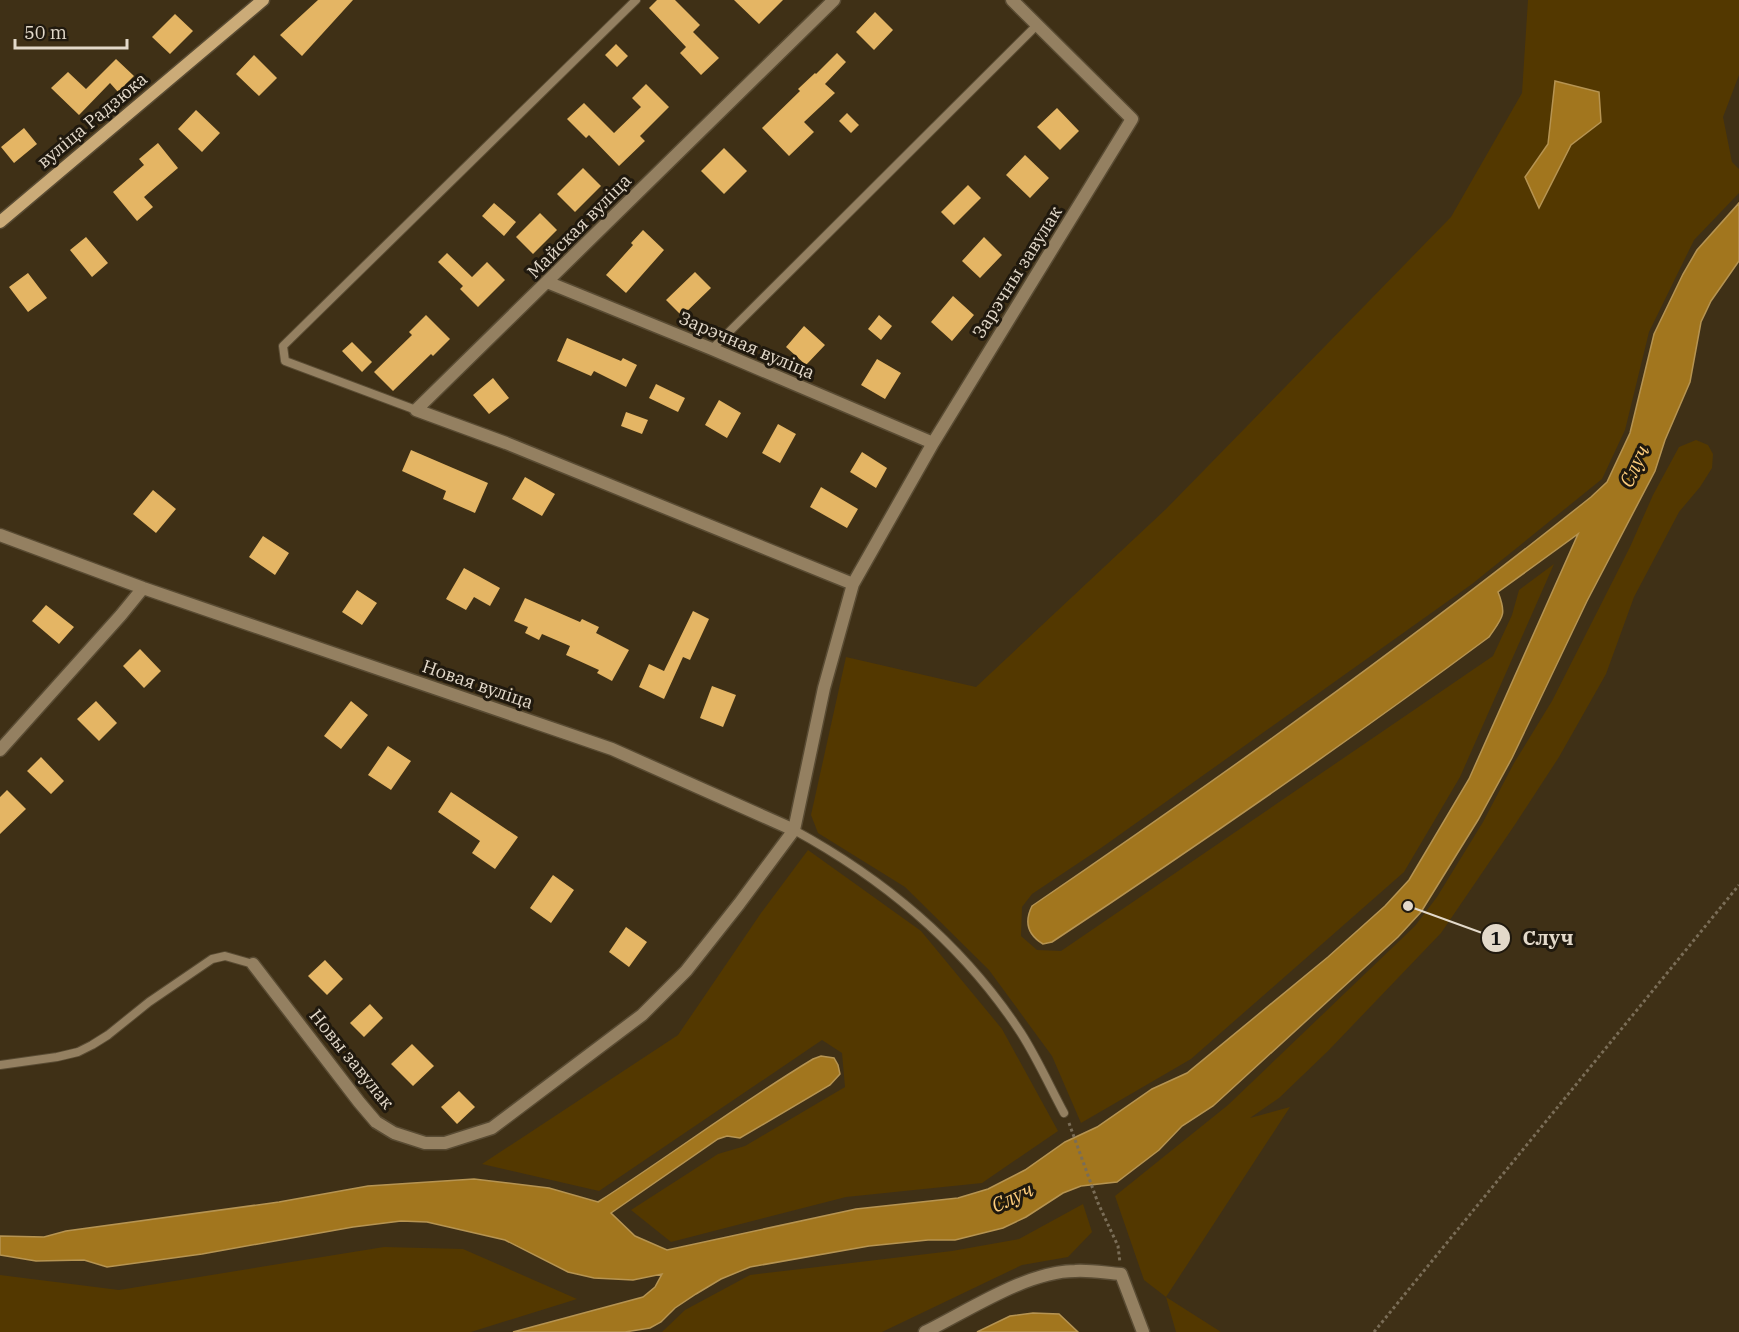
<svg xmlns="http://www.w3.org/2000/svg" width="1739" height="1332" font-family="'IBM Plex Serif',serif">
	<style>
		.green { fill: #533800 }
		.water { fill: #a2761e; stroke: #b69452; stroke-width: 1.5 }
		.building { fill: #e4b564 }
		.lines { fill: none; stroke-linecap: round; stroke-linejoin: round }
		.lane-casing { stroke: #594b33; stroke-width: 10 }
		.street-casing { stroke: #594b33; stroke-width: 15 }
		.secondary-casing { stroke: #594b33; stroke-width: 15 }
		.path { stroke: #7a6d57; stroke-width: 3; stroke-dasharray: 3 3; stroke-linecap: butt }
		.lane { stroke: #948061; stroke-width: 8 }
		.street { stroke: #948061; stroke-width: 12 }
		.secondary { stroke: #cbab78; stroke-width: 12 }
		.labels { text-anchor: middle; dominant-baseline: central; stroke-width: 6; stroke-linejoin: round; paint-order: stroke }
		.street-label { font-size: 18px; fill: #e3d9ca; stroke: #20190e }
		.water-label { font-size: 20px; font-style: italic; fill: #fdcc7b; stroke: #20190e }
		.leader { fill: none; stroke: #e3d9ca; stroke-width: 2 }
		.callout-dot { fill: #e3d9ca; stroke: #20190e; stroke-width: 2 }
		.mark-label { font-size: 18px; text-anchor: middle; font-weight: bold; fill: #111 }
		.callout-label { font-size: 20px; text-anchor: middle; font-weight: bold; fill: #e3d9ca; stroke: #20190e; stroke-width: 6; stroke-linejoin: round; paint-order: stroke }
	</style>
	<rect width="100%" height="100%" fill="#3f3016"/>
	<path class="green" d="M1528 0H1739V75L1723 117 1732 162 1739 169V193L1694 240 1649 332 1625 430 1602 479 1472 584 1101 848 1032 894 1022 907 1021 936 1037 950 1061 951 1493 656 1512 615 1519 590 1554 564 1460 777 1404 872 1191 1059 1081 1123 1052 1056 989 970 905 887 818 833 811 815 846 657 976 687 1166 509 1451 217 1522 93Z
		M1696 440 1708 445 1713 454 1712 468 1700 487 1679 512 1634 597 1606 674 1559 757 1514 826 1441 933 1328 1051 1279 1098 1250 1118 1290 1107 1166 1297 1221 1332H1176L1166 1297 1144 1280 1115 1196 1228 1105 1415 926 1437 897 1483 822 1514 763 1552 701 1630 547 1653 495 1679 447Z
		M808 850 921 931 1002 1029 1058 1131 982 1183 846 1197 671 1242 631 1210 718 1154 745 1146 845 1087 842 1053 822 1040 599 1191 482 1164 678 1035 761 913Z
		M1083 1204 1092 1232 1068 1257 1022 1265 882 1332H662L685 1310 750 1275 952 1251 1019 1239Z
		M384 1247 463 1249 577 1299 471 1332H0V1275L119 1290Z"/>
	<path class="water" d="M1555 81 1599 92 1601 122 1571 145 1539 208 1525 177 1548 144Z
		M1739 203V261L1711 301 1701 322 1690 382 1665 440 1655 471 1587 601 1512 758 1478 820 1421 912 1398 937 1213 1106 1182 1126 1159 1150 1117 1182 1081 1186 1063 1193 1026 1217 1003 1228 955 1240H928L869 1246 750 1267 721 1279 696 1294 675 1308 661 1322 650 1328 625 1332H513L643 1297 655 1287 662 1274 633 1280 594 1278 568 1272 505 1240 427 1222 401 1221 353 1227 202 1254 107 1267 84 1260 36 1261 0 1255V1236L44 1237 66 1231 279 1202 368 1186 474 1179 549 1188 598 1202C671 1155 740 1103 813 1059L821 1056 834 1058 838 1065 840 1074 830 1085 740 1138 727 1136 718 1139 611 1213 635 1236 667 1250 856 1209 958 1198 988 1189 1025 1170 1065 1142 1097 1127 1152 1089 1187 1073 1328 957 1385 906 1409 880 1469 779 1578 534 1498 592C1507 615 1503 617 1489 637 1346 743 1200 844 1052 942L1043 944C1028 935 1024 922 1032 906 1223 776 1411 641 1591 497L1607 482 1630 433 1654 334 1683 274 1697 250Z
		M1033 1313 1059 1314 1078 1332H977L1010 1316Z"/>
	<path class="building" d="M318 0H353L302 56 280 35Z
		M657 0H675L700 25 693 32 719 58 701 75 680 53 686 47 649 8Z
		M734 0H783L759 24Z
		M875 12 893 30 874 50 856 32Z
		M175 14 193 31 170 54 152 37Z
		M616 44 628 56 617 67 605 55Z
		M837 53 846 62 825 84 835 93 804 122 814 132 789 156 762 128 800 91 798 89 815 73 816 74Z
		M254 55 277 78 259 96 236 74Z
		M116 59 134 76 118 92 110 83 79 115 51 88 68 72 86 89Z
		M646 84 669 107 640 136 645 141 619 166 589 135 586 138 567 119 584 103 614 133 641 107 632 98Z
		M1057 108 1079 131 1060 150 1037 127Z
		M196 110 220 133 202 152 178 129Z
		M847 113 859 125 851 133 839 121Z
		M24 128 37 144 14 163 1 147Z
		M158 143 178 168 144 197 153 207 137 221 113 192 144 165 139 159Z
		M724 148 747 171 724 194 701 171Z
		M1025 155 1049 178 1030 198 1006 175Z
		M583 168 601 186 575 212 557 194Z
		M968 185 981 198 954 225 941 212Z
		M494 203 516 222 504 236 482 216Z
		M540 213 557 230 533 254 516 237Z
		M643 230 664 250 626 293 606 275 633 245 631 243Z
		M86 237 108 263 92 277 70 250Z
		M984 237 1002 255 980 278 962 261Z
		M447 253 472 277 487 262 505 280 478 307 460 289 463 286 438 262Z
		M695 272 711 288 682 316 666 300Z
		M28 273 47 298 28 312 9 287Z
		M953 296 974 315 952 341 931 322Z
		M426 315 450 339 433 356 431 354 393 391 374 372 412 335 409 332Z
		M879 315 892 326 881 340 868 329Z
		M804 326 825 345 806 365 786 347Z
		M567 338 621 361 623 358 637 365 626 387 594 371 591 376 557 361Z
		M352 342 372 362 362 372 342 351Z
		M877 359 901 373 885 399 861 385Z
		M493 378 509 398 489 414 473 395Z
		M656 384 685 398 678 412 649 398Z
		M719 400 741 413 727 438 705 425Z
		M626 412 648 420 642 434 621 426Z
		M778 424 796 434 780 463 762 453Z
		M411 450 488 483 475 513 443 499 446 491 402 471Z
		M862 452 887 468 876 488 850 472Z
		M525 477 555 494 542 516 512 499Z
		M821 487 858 509 847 528 810 507Z
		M153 490 176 509 156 533 133 514Z
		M263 536 289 553 275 575 249 557Z
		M464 568 500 588 490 606 474 597 466 610 446 599Z
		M357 590 377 603 362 625 342 612Z
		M525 598 580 622 582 619 599 627 596 633 629 650 612 681 597 673 599 670 566 655 570 646 542 634 539 640 525 633 528 627 514 621Z
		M46 605 74 627 59 644 32 621Z
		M693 611 709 619 690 660 683 657 664 699 639 687 649 664 664 671Z
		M140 649 161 671 144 688 123 666Z
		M712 686 736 695 723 727 700 718Z
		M96 701 117 723 99 741 77 719Z
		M351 701 368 715 341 749 324 736Z
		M388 746 411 761 391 790 368 775Z
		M41 757 64 781 51 794 27 771Z
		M7 790 26 809 0 834V797Z
		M451 792 518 837 495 869 472 853 480 841 438 812Z
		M553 875 574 890 551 923 530 908Z
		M626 927 647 942 629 967 609 952Z
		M325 960 343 979 327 995 308 976Z
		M370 1004 383 1018 364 1037 350 1023Z
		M412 1044 434 1066 413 1086 391 1064Z
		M459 1091 475 1107 457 1124 441 1107Z"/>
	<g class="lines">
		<defs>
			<path id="lane" d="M712 349 1036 26
				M416 410 285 361 283 346 636 0
				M794 830C884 879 964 946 1021 1033 1037 1058 1050 1087 1064 1113
				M0 1065 57 1057 78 1052 92 1045 108 1035 149 1002 212 959 225 956 253 964"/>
			<path id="street" d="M834 0 416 410 506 443 853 584
				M547 282 712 349 933 443
				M0 535 143 588 612 749 794 830
				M0 750 121 615 143 588
				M253 964 359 1102 376 1122 394 1133 425 1143H445L492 1128 642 1015 686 971 739 904 794 830 824 688 853 584 933 443 1132 119 1012 0
				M925 1332C968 1311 1027 1271 1075 1271 1090 1270 1106 1273 1121 1274L1143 1332"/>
			<path id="secondary" d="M0 222 263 0"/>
		</defs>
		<use href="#lane" class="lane-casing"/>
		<use href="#street" class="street-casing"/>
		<use href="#secondary" class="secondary-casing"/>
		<path class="path" d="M1069 1123 1098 1203 1118 1246 1120 1263
			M1374 1332 1739 885"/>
		<use href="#lane" class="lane"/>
		<use href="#street" class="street"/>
		<use href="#secondary" class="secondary"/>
	</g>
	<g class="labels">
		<g class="street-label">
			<text transform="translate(92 120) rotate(-40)">вуліца Радзюка</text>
			<text transform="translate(579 226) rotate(-45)">Майская вуліца</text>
			<text transform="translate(1017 272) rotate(-58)">Зарэчны завулак</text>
			<text transform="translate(747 345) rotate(23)">Зарэчная вуліца</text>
			<text transform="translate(478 684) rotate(19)">Новая вуліца</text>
			<text transform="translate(352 1059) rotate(51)">Новы завулак</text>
		</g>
		<g class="water-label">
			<text transform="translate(1634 466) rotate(-65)">Случ</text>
			<text transform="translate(1012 1197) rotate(-25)">Случ</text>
		</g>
	</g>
	<path class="leader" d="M1408 906L1496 938"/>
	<g class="callout-dot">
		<circle cx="1408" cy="906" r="6"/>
		<circle cx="1496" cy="938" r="15"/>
	</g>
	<g class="mark-label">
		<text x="1496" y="945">1</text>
	</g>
	<g class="callout-label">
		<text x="1548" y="945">Случ</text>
	</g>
	<path d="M15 39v9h112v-9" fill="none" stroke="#e3d9ca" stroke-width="3"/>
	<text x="24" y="39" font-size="18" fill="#e3d9ca" stroke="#20190e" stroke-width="4.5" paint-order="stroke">50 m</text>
</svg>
